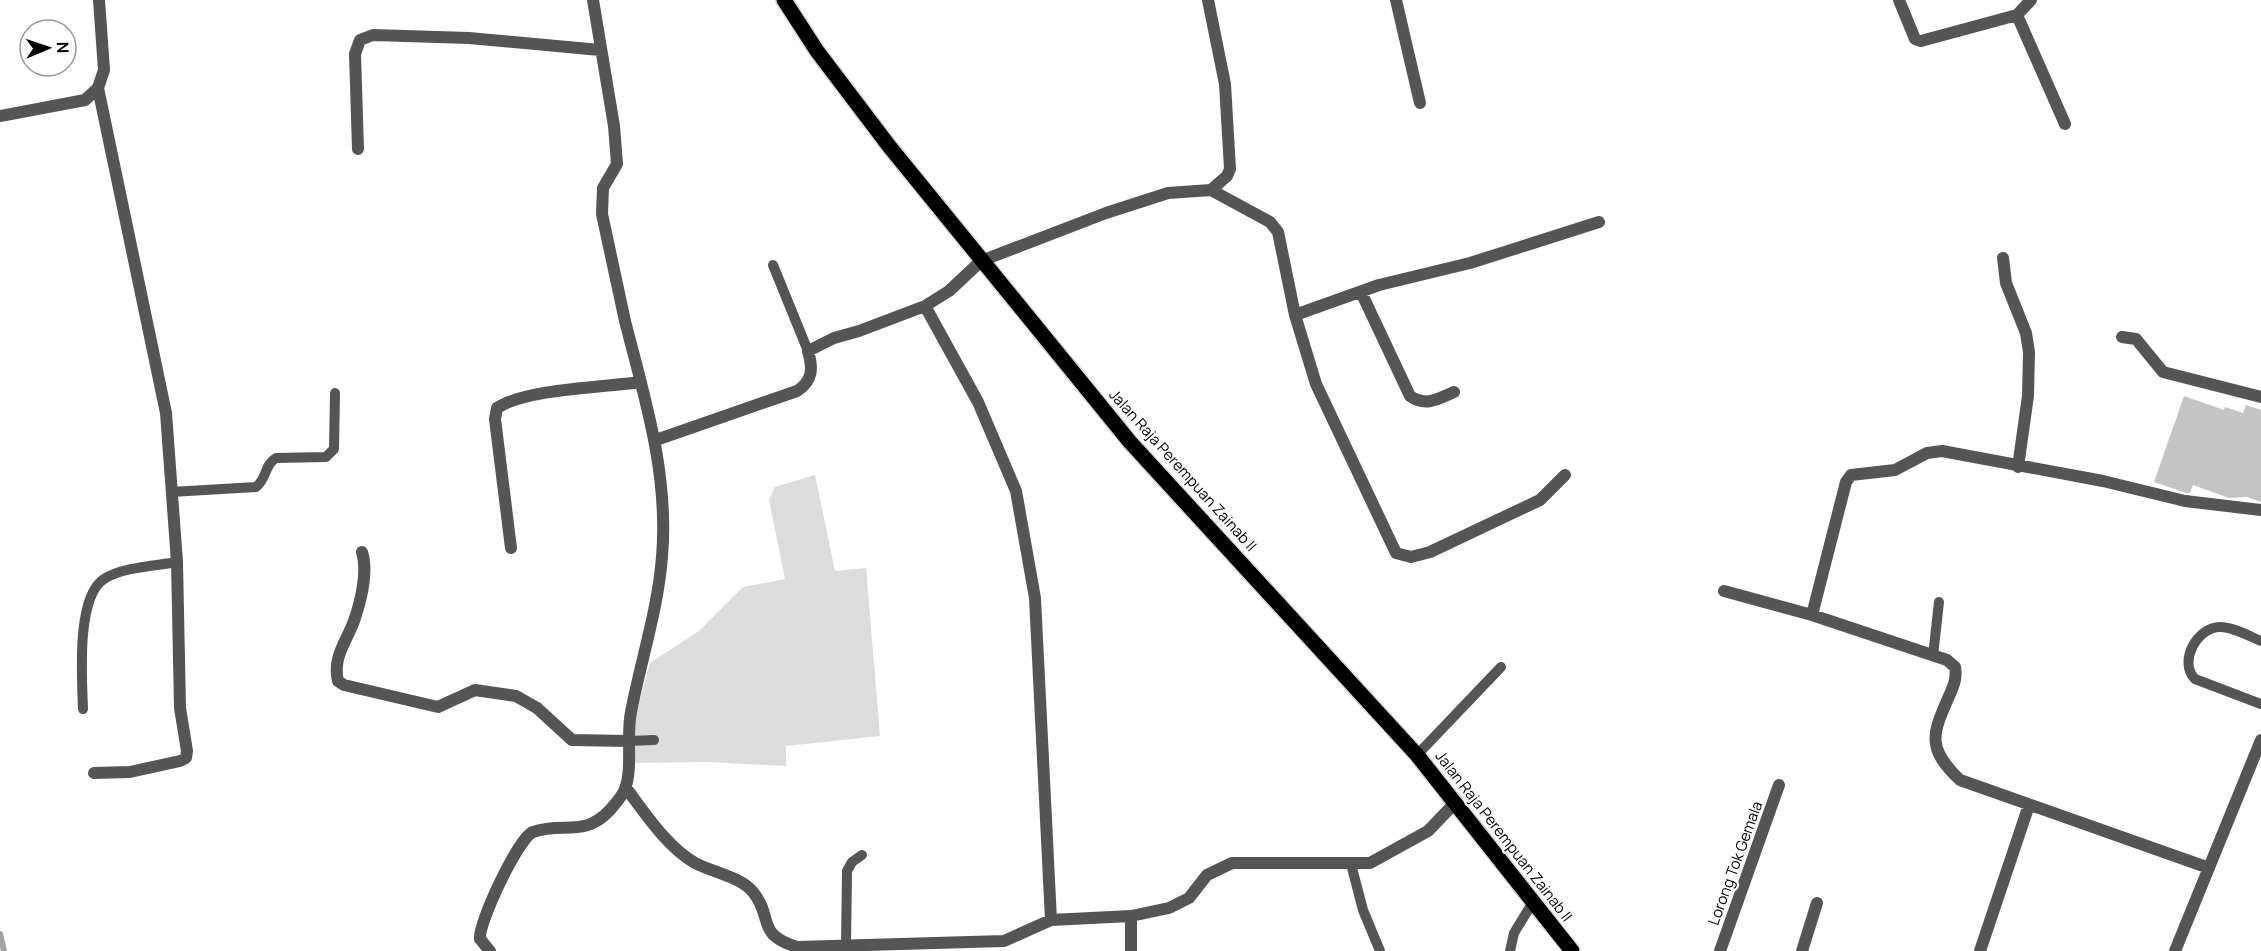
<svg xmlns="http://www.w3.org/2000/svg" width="2261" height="951" font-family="Manrope,sans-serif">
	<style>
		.green { fill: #dcdcdc }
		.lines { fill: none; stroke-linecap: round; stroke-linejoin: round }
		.stream { stroke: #a3a3a3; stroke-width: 6 }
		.building { fill: #c4c4c4 }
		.primary-casing { stroke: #dbdbdb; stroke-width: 18 }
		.lane { stroke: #555; stroke-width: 10 }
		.street { stroke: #555; stroke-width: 12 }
		.primary { stroke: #000; stroke-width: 15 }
		.labels { text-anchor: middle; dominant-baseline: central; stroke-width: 4.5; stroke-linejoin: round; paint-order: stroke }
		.street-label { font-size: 15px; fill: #000; stroke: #fff }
	</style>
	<rect width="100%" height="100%" fill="#fff"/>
	<path class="green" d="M815 475 835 571 866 568 880 736 786 746V766L707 762 633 763 635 718 650 663 699 631 743 587 785 579 769 500 775 487Z"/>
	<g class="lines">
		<path class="stream" d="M0 934 4 951"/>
	</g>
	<path class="building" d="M2184 396 2224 410 2225 407 2243 413 2246 405 2261 410V502L2247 497 2229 498 2193 485 2190 493H2186L2154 482Z"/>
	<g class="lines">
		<defs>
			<path id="primary" d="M784 0 817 51 889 146 1130 442 1417 755 1572 951"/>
		</defs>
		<use href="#primary" class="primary-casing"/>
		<path class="lane" d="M773 265 808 351
			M171 492 256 487C267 479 264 465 276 458L326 457 334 449 335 393
			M2261 641C2249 636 2233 627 2220 627 2197 627 2178 662 2195 679L2261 704
			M1933 656 1939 602
			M83 709C82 678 76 597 104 579 123 567 155 566 177 562
			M628 741 654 740
			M1417 755 1501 667
			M1351 864 1363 910 1380 951
			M846 945 847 871 852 862 862 855
			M1510 951 1514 933 1533 902"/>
		<path class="street" d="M1208 0 1225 84 1230 169 1227 176 1211 190
			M1396 0 1420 103
			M1899 0 1915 39 1921 41 2017 15 2031 0
			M2017 15 2065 124
			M0 116 85 100 98 88
			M358 149 355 54 360 40 373 35 469 38 600 50
			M2003 258 2006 283 2026 333 2029 352 2028 396 2018 467
			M1361 292 1410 396C1426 407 1438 399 1454 392
			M925 306 978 402 1016 491 1035 598 1051 920
			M1295 315 1379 285 1470 263 1599 222
			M2122 337 2136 339 2163 372 2261 397
			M656 440 797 391C813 381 813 368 808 351L834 338 859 331 925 306 949 291 981 261 1106 213 1168 193 1211 190 1270 222 1278 232 1295 315 1316 384 1396 553 1411 557 1430 552 1540 500 1565 475
			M511 548 495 419 497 408C525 389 605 387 641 382
			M362 552C368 571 361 600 355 618 348 640 332 656 338 681L344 685 438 707 475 690 516 696 537 708 572 740 628 741
			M1724 591 1812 615 1947 660 1955 667C1957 677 1954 685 1950 694 1933 733 1925 747 1960 780L2209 868
			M1812 615 1846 482 1851 475 1895 470 1927 453 1942 451 2103 481 2185 501 2261 510
			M94 773 130 772 180 761 186 758 187 751 180 708 177 562 166 413 98 88 104 70 99 0
			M626 788C645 813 667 847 695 863 712 872 741 877 753 892 774 918 755 934 797 947L1004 941 1051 920 1131 916 1169 908 1189 898 1207 875 1232 863H1370L1428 831 1455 803
			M1131 916V951
			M490 951 480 939C478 923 519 837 533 832 562 821 583 838 609 811 615 804 622 797 625 789 633 768 626 735 631 712 641 660 658 609 662 557 669 475 645 399 625 321 617 285 610 250 602 214L603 188 617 164 614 126 593 0
			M1720 951 1779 785
			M1802 951 1817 903
			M1980 951 2029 805
			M2175 951 2261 740"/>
		<use href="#primary" class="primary"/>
	</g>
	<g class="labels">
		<g class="street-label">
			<text transform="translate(1183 470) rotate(48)">Jalan Raja Perempuan Zainab II</text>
			<text transform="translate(1504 836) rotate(52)">Jalan Raja Perempuan Zainab II</text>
			<text transform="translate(1735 863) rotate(-70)">Lorong Tok Gemala</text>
		</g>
	</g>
	<g transform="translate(48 48) rotate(88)"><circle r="28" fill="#ffffff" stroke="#999999" stroke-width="1.5"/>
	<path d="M0-4.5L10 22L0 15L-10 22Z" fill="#000000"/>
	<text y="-9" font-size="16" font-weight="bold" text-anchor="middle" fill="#000000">N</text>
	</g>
</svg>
